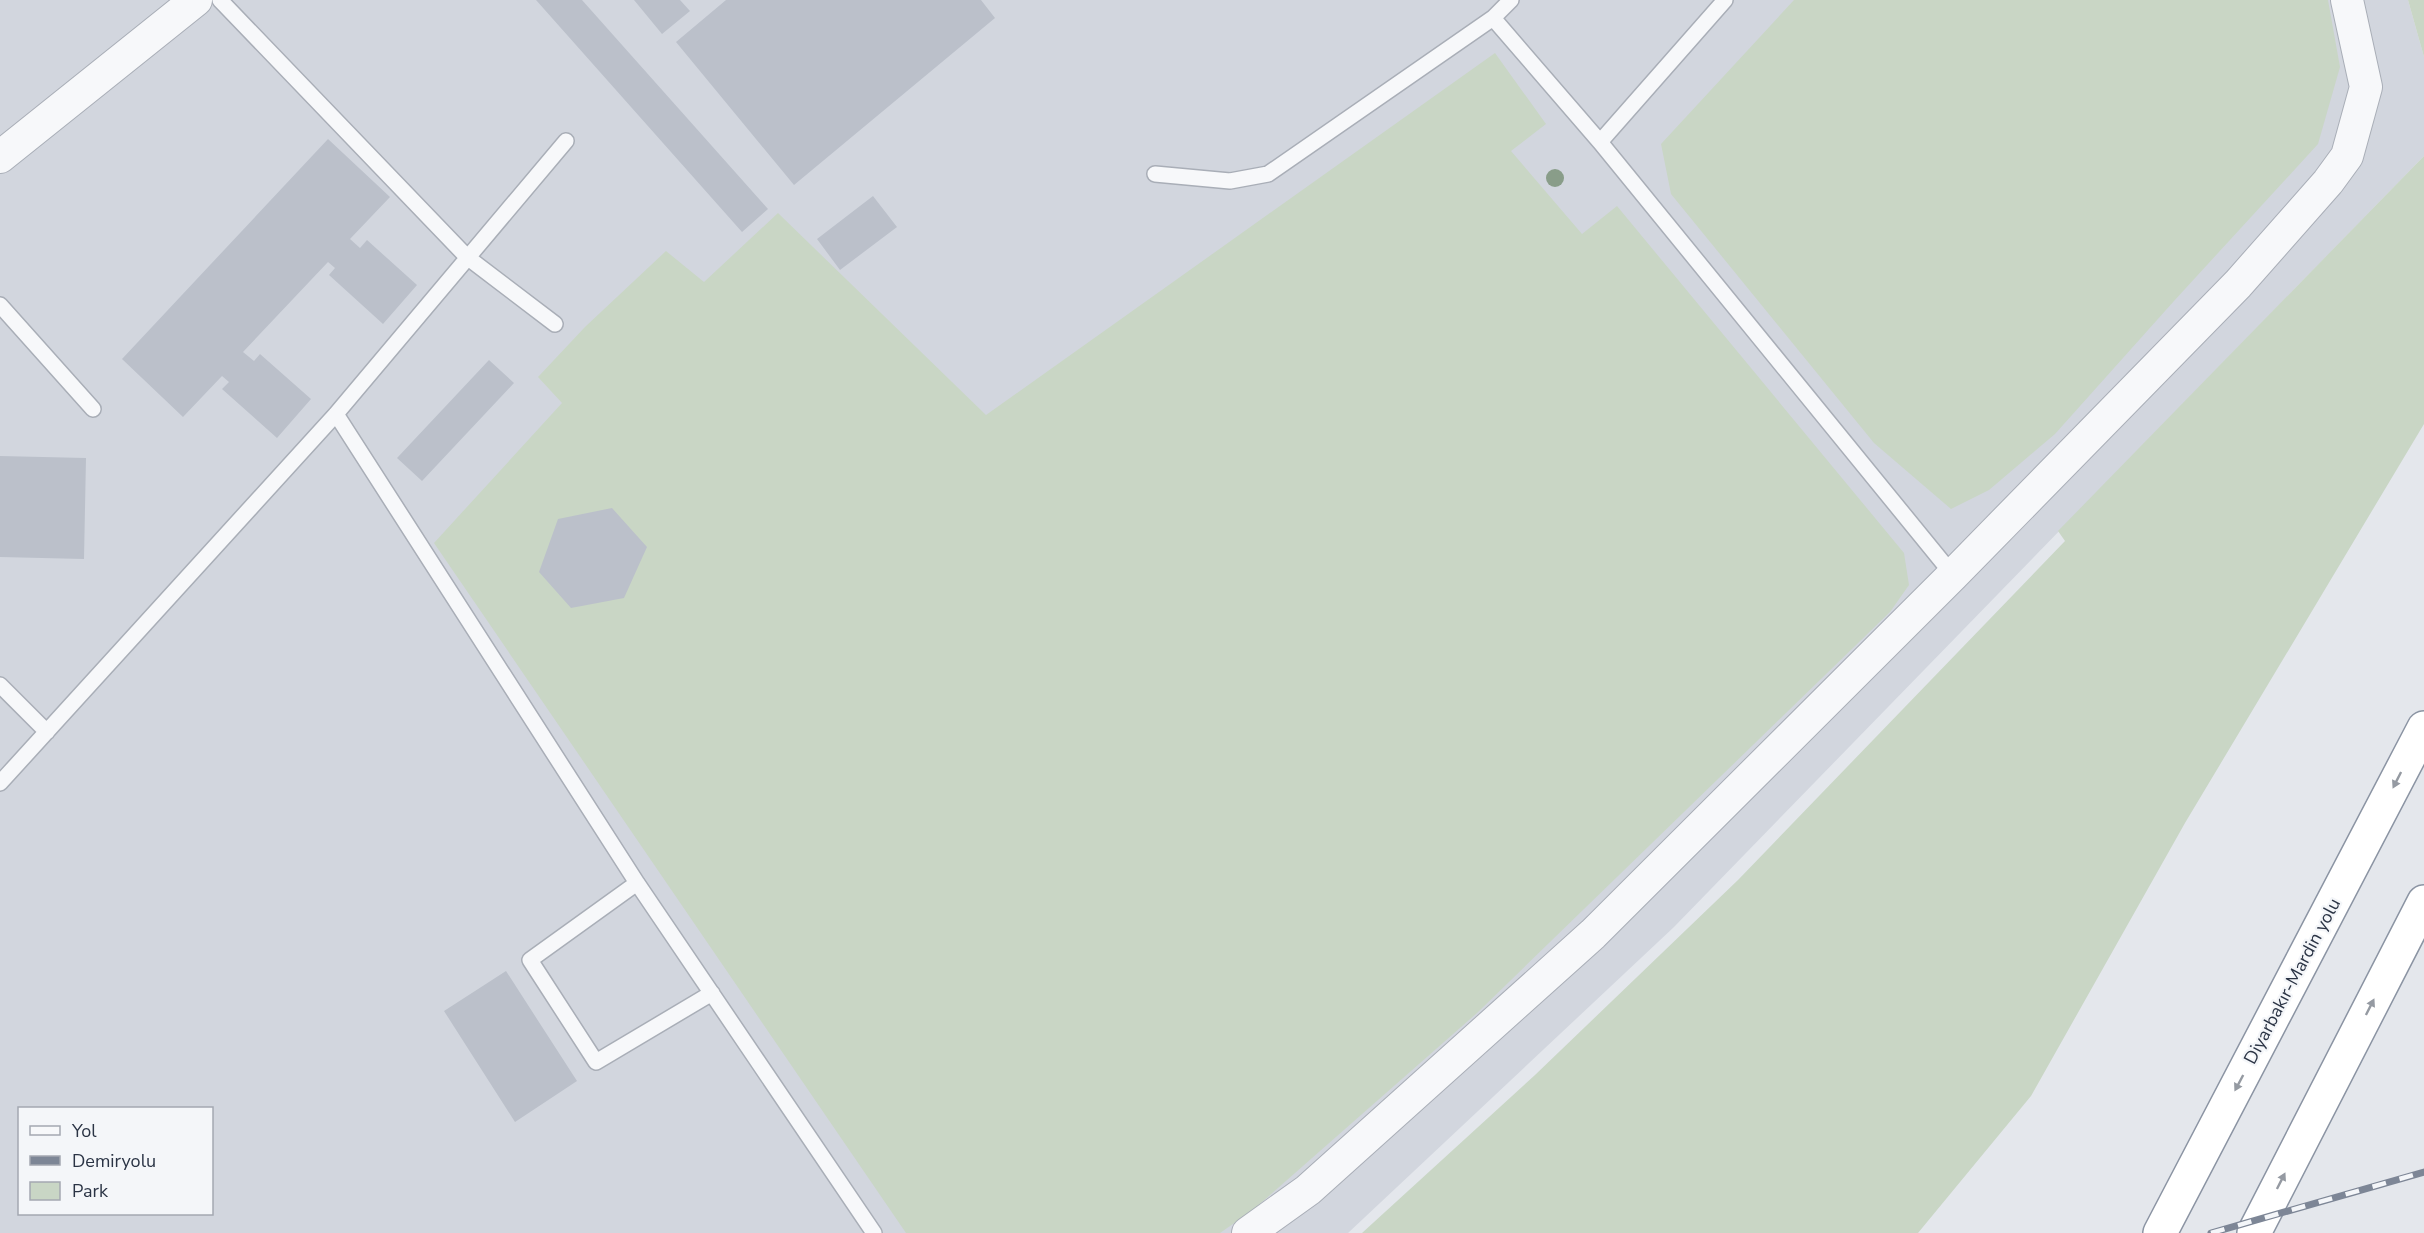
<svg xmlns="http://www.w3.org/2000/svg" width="2424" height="1233" font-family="'Nunito Sans',sans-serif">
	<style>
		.built { fill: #d2d6de; fill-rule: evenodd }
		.green { fill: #c9d6c5 }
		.building { fill: #bbc0ca }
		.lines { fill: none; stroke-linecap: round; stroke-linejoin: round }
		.lane-casing { stroke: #a9aeb7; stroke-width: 18 }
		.street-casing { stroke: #a9aeb7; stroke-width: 34 }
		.highway-casing { stroke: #8b94a3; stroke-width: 36 }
		.lane { stroke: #f7f8fa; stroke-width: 15 }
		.street { stroke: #f7f8fa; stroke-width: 32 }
		.highway { stroke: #fff; stroke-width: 33 }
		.rail-casing { stroke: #7d8696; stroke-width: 7 }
		.rail { stroke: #f4f6f9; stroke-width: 4.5; stroke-dasharray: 14; stroke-linecap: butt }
		.tree { fill: #899d89 }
		.oneway { fill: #959aa2 }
		.labels { text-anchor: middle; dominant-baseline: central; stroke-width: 4.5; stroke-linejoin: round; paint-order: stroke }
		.street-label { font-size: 18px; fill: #2b3445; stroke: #f4f6f9 }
	</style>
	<rect width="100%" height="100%" fill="#e4e7ec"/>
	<path class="built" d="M0 0H2408L2424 57V156L1674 927 1348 1233H0ZM20 1108H212V1214H20Z"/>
	<path class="green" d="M1794 0H2328L2340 67 2318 144 2174 301 2055 434 1989 490 1951 509 1874 443 1671 194 1661 144Z
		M2408 0H2424V57Z
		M1495 53 1546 124 1511 151 1582 234 1617 206 1904 553 1909 585 1890 612 1477 1013 1253 1210 1220 1233H906L434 543 562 403 538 377 585 327 666 251 704 282 778 213 986 415Z
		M2424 156V424L2185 823 2031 1096 1918 1233H1362L1535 1075 1738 880 2065 541 2058 531Z"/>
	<path class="building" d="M536 0H582L768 209 742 232Z
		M634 0H680L690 11 662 34Z
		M726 0H981L995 18 794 185 676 42Z
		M328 139 390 197 350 239 360 248 367 240 417 285 383 324 329 275 335 268 328 262 243 352 254 361 260 354 311 399 277 438 222 389 229 382 222 376 183 417 122 359Z
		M873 196 897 227 840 270 817 239Z
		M489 360 514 383 422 481 397 458Z
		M0 456 86 458 84 559 0 557Z
		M612 508 647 547 624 598 571 608 539 572 558 519Z
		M506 971 577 1081 515 1122 444 1011Z"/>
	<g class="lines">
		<defs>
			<path id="lane" d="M220 0 467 257 555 324
				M1493 18 1600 142 1953 575
				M1600 142 1725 0
				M1155 174 1230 181 1268 174 1493 18 1511 0
				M0 305 93 409
				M336 414 637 883 874 1233
				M0 685 47 732
				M0 783 336 414 566 141
				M637 883 530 960 596 1062 712 993"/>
			<path id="street" d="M0 157 196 0
				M1248 1233 1308 1190 1593 934 1953 575 2238 284 2328 182 2347 156 2366 87 2347 0"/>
			<path id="highway" d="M2160 1233 2424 728
				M2254 1233 2424 902"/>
		</defs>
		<use href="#lane" class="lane-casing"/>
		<use href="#street" class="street-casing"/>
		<use href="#highway" class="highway-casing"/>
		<use href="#lane" class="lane"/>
		<use href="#street" class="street"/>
		<use href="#highway" class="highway"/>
		<defs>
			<path id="rail" d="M2211 1233 2424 1172"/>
		</defs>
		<use href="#rail" class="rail-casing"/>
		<use href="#rail" class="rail"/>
	</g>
	<circle class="tree" cx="1555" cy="178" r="9"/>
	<defs><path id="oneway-solid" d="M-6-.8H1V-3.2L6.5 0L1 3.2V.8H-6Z" transform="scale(1.5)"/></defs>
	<g class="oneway">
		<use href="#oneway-solid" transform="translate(2397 780) rotate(117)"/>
		<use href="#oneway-solid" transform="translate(2370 1007) rotate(-63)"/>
		<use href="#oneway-solid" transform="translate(2239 1083) rotate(118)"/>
		<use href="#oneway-solid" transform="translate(2281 1181) rotate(-63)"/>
	</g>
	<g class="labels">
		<g class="street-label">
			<text transform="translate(2292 981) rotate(-62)">Diyarbakır-Mardin yolu</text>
		</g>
	</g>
	<rect x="18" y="1107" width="195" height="108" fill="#f4f6f9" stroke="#a4a8b1" stroke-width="1.5"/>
	<rect x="30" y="1126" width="30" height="9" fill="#f7f8fa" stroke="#a4a8b1" stroke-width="1.5"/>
	<text x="72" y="1137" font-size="18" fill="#2b3445">Yol</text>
	<rect x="30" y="1156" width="30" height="9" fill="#7d8696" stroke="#a4a8b1" stroke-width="1.5"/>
	<text x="72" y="1167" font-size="18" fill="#2b3445">Demiryolu</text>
	<rect x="30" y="1182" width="30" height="18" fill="#c9d6c5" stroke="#a4a8b1" stroke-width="1.5"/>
	<text x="72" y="1197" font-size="18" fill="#2b3445">Park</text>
</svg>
